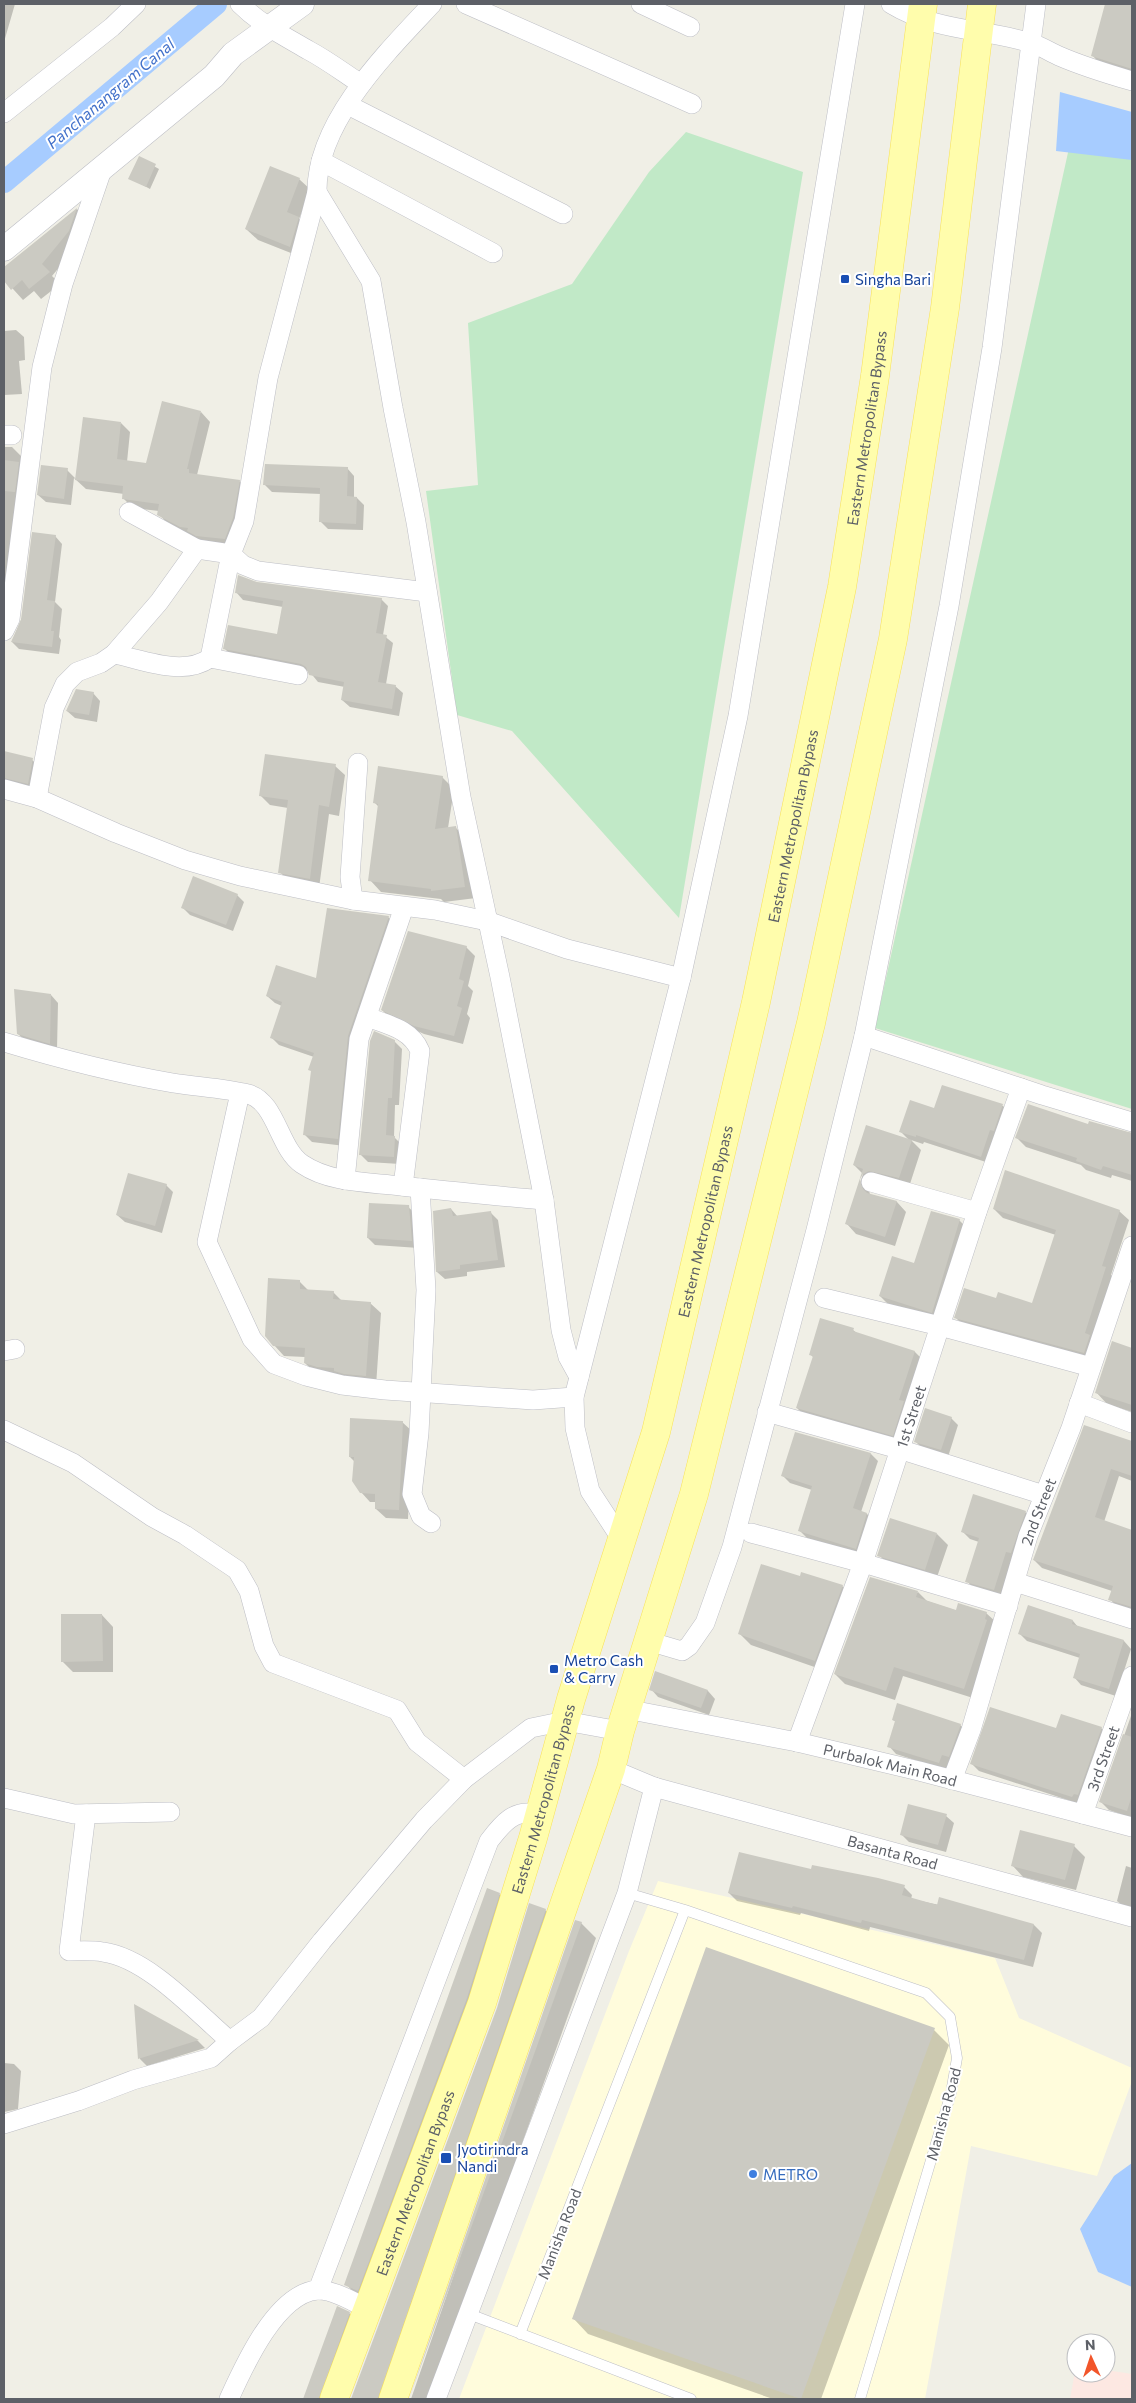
<svg xmlns="http://www.w3.org/2000/svg" width="1136" height="2403" font-family="Commissioner,sans-serif">
	<style>
		.commercial { fill: #fffcdc }
		.medical { fill: #fde8e2 }
		.green { fill: #c1e9c7 }
		.water { fill: #a7ccff }
		.shadow { fill: #0003 }
		.lines { fill: none; stroke-linecap: round; stroke-linejoin: round }
		.canal { stroke: #a7ccff; stroke-width: 22 }
		.building { fill: #cbcac2 }
		.service-casing { stroke: #bdbec5; stroke-width: 11 }
		.minor-casing { stroke: #bdbec5; stroke-width: 20 }
		.tertiary-casing { stroke: #bdbec5; stroke-width: 25 }
		.primary-casing { stroke: #f9e256; stroke-width: 29 }
		.service { stroke: #fff; stroke-width: 10 }
		.minor { stroke: #fff; stroke-width: 19 }
		.tertiary { stroke: #fff; stroke-width: 24 }
		.primary { stroke: #fffdac; stroke-width: 28 }
		.transit-dot { fill: #1a4fb4; stroke: #fff; stroke-width: 2 }
		.shop-dot { fill: #3f7fe0; stroke: #fff; stroke-width: 2 }
		.labels { text-anchor: middle; dominant-baseline: central; stroke-width: 4; stroke-linejoin: round; paint-order: stroke }
		.transit-label { font-size: 15px; fill: #164399; stroke: #fff; text-anchor: start }
		.street-label { font-size: 15px; fill: #5d6067; stroke: #fff }
		.shop-label { font-size: 15px; fill: #366cbe; stroke: #fff; text-anchor: start }
		.water-label { font-size: 16px; font-style: italic; fill: #4271ca; stroke: #fff }
	</style>
	<rect width="100%" height="100%" fill="#f0efe6"/>
	<path class="commercial" d="M658 1881 995 1958 1019 2018 1132 2068V2081L1097 2176 971 2146 925 2399H459L629 1951Z"/>
	<path class="medical" d="M1076 2366V2373H1106V2370L1132 2374V2399H1070Z"/>
	<path class="green" d="M686 132 803 172 679 918 512 731 457 715 426 491 478 485 468 323 572 284 649 172Z
		M1069 148 1132 156V1109L875 1028Z"/>
	<path class="water" d="M1060 92 1132 112V160L1056 151Z
		M1132 2163V2287L1098 2272 1080 2229 1114 2176Z"/>
	<path class="shadow" d="M4 4H15L4 42Z
		M1123 4H1132V74L1101 65 1093 56 1112 26Z
		M139 158 159 169 150 189 130 178Z
		M299 179 311 190 299 219 310 229 301 257 258 240 246 229Z
		M77 209 88 220 80 242 52 276 60 284 41 299 34 291 23 300 4 279V269Z
		M16 330 24 337 25 360 19 361 22 394 4 395V331Z
		M201 412 210 422 197 475 239 481 249 490 234 548 198 540 168 524 159 514V511L133 508 123 498 124 494 86 489 74 478 71 505 46 502 38 495 67 470 76 479 121 423 130 432 127 462 147 464Z
		M4 447H12L21 456V467L4 631Z
		M347 468 354 476V498H357L364 505 363 530 328 529 320 521 321 494 272 492 265 485Z
		M55 536 62 544 55 602 62 609 59 637 61 640 59 654 19 649 12 642Z
		M256 583 381 599 388 606 383 635 393 643 386 684 395 686 403 693 399 716 350 707 342 700 345 687 318 682 309 671 232 656 225 649 279 635 283 607 243 600 236 592Z
		M93 693 100 701 97 722 75 718 67 711Z
		M4 752 32 760 40 767 35 791 4 786Z
		M335 766 345 775 339 816 329 814 319 888 289 882 280 872 288 808 270 805 260 795Z
		M442 777 454 789 448 828 455 827 467 839 476 898 444 902 441 899 381 892 370 880 379 807 374 802Z
		M237 895 244 902 233 931 190 915 182 907Z
		M388 917 395 924 355 1043 345 1146 312 1142 304 1134 314 1057 279 1045 272 1038 282 1006 275 1003 267 996 317 980Z
		M466 947 475 956 468 986 473 991 467 1014 470 1018 463 1044 424 1034 391 1019 382 1010Z
		M51 995 58 1003 57 1050 26 1041 18 1034Z
		M394 1041 402 1049 399 1105H395L394 1137 402 1145 400 1164 368 1162 360 1154Z
		M942 1086 1003 1106 1010 1113 989 1163 924 1142 923 1144 911 1140 921 1150 909 1187 869 1190 870 1195 897 1202 906 1212 895 1246 856 1234 847 1224 863 1174 854 1165 909 1140 901 1132 935 1110Z
		M1089 1126 1132 1133V1181L1112 1175 1111 1178 1086 1170 1081 1165 1026 1147 1017 1138Z
		M166 1185 173 1192 162 1233 125 1222 117 1215Z
		M408 1207 416 1214 419 1248 375 1245 368 1238Z
		M451 1209 458 1217 491 1213 498 1220 505 1267 467 1272V1276L445 1279 437 1272 434 1212Z
		M994 1209 1119 1211 1129 1220 1111 1275 1114 1278 1093 1362 965 1327 956 1318 997 1300 1033 1304 1056 1235 1003 1218Z
		M959 1220 969 1230 942 1322 890 1306 880 1296Z
		M300 1282 309 1291 333 1292 342 1301 370 1303 381 1313 376 1386 315 1373 305 1363V1357L284 1356 274 1345Z
		M853 1330 858 1334 915 1352 925 1362 902 1445 807 1418 797 1408 814 1358 810 1354Z
		M1113 1343 1132 1349V1412L1107 1404 1096 1392Z
		M951 1418 958 1425 948 1457 923 1449 916 1442Z
		M402 1422 412 1431 408 1519 386 1518 376 1509V1502H370L361 1492 355 1462 350 1457Z
		M1085 1427 1132 1442V1481L1119 1476 1104 1522 1132 1531V1613L1118 1608 1110 1599 1112 1591 1042 1568 1034 1560Z
		M871 1454 878 1461 861 1512 867 1514 874 1521 863 1556 807 1538 799 1530 812 1490 790 1483 782 1475Z
		M1025 1512 1033 1520 1001 1597 974 1589 967 1581 979 1542 970 1539 963 1532Z
		M937 1534 948 1545 936 1580 890 1566 879 1555Z
		M801 1578 842 1586 854 1597 826 1671 751 1645 740 1634Z
		M918 1592 927 1601 957 1611 986 1613 996 1622 973 1698 903 1676 895 1700 845 1684 835 1674Z
		M1028 1607 1073 1621 1078 1627 1124 1641 1131 1649 1116 1696 1081 1685 1074 1677 1080 1658 1027 1641 1020 1634Z
		M102 1615 113 1627V1672H73L62 1661Z
		M656 1672 708 1691 715 1699 709 1715 658 1697 651 1689Z
		M1132 1713V1818L1109 1810 1101 1802Z
		M893 1720 960 1725 968 1732 956 1764 949 1761 946 1770 896 1754 889 1746 896 1722Z
		M1101 1728 1109 1736 1080 1804 979 1771 972 1764 1057 1730Z
		M946 1816 954 1823 946 1852 909 1842 902 1835Z
		M1074 1846 1085 1857 1076 1890 1023 1877 1012 1865Z
		M1126 1866 1132 1868V1910L1125 1908 1117 1901Z
		M811 1871 904 1887 912 1895 911 1899 1034 1925 1042 1933 1033 1967 870 1927 869 1931 801 1913 800 1915 737 1901 729 1893Z
		M499 1894 514 1909 361 2300 346 2284Z
		M545 1910 560 1925 396 2399H352L498 2009Z
		M576 1921 581 1923 596 1938 430 2399H411Z
		M136 2006 198 2041 205 2048 147 2066 140 2059Z
		M934 2030 949 2045 821 2399H773L588 2334 573 2318Z
		M4 2063 14 2064 21 2071 18 2109 4 2112Z
		M349 2313 364 2328 338 2399H309L305 2396Z"/>
	<g class="lines">
		<path class="canal" d="M4 182 216 4"/>
	</g>
	<path class="building" d="M1105 4H1132V69L1091 56Z
		M139 156 156 164 146 187 128 179Z
		M270 166 300 178 287 212 299 217 290 247 245 229Z
		M77 208 69 231 42 264 50 272 29 289 22 280 11 290 4 281V267Z
		M162 401 201 411 187 469H189V473L240 480 233 518 225 539 196 536 187 531 188 528 180 527 157 515 159 504 122 499 123 486 75 480 83 417 121 422 117 459 146 463Z
		M4 460 19 462 15 492 4 491Z
		M265 464 348 467 347 496 357 497 356 524 319 522 320 488 263 485Z
		M41 465 68 468 64 499 37 495Z
		M32 532 56 535 47 600 55 601 51 631H54L52 647 11 642 21 620Z
		M238 575 257 582 382 598 376 633 387 635 378 682 396 685 392 709 341 700 344 682 309 675 306 667 301 664 223 649 228 625 277 634 283 601 235 593Z
		M76 689 94 692 89 715 66 711Z
		M4 751 33 758 28 784 4 778Z
		M265 754 336 764 329 807 319 805 310 879 278 873 288 800 259 796Z
		M378 766 443 776 435 829 456 826 465 887 431 891V889L368 881 378 804 373 803Z
		M193 876 238 894 226 925 181 908Z
		M327 908 389 916 348 1036 338 1139 303 1135 311 1071 308 1070 314 1053 270 1038 282 1002 266 996 276 965 316 978Z
		M408 931 467 946 459 979 464 981 457 1006 462 1008 454 1036 414 1026 381 1010Z
		M14 989 51 994 50 1044 17 1034Z
		M374 1031 395 1040 392 1098H388L386 1135 395 1136 394 1157 359 1155 370 1041Z
		M942 1085 1003 1104 994 1131 990 1130 981 1157 916 1135V1137L899 1132 910 1100 934 1108Z
		M1028 1104 1088 1124 1089 1121 1132 1133V1175L1103 1166 1101 1170 1076 1161 1077 1158 1015 1138Z
		M866 1125 912 1140 899 1178 869 1171 863 1174 860 1179 863 1189 867 1193 897 1201 885 1237 845 1224 863 1169 853 1165Z
		M1005 1170 1120 1210 1102 1266 1106 1267 1085 1333 1090 1335 1084 1353 954 1318 964 1288 996 1298 998 1292 1032 1303 1056 1230 993 1209Z
		M128 1173 167 1184 155 1226 116 1215Z
		M369 1203 409 1205 412 1241 367 1238Z
		M451 1208 453 1216 491 1211 498 1260 460 1265V1269L436 1272 433 1211Z
		M931 1211 960 1219 932 1313 879 1296 892 1256 914 1263Z
		M268 1278 300 1280V1289L334 1291 333 1299 371 1302 366 1376 344 1374 334 1371V1368L317 1367 304 1363 305 1348 273 1346 265 1336Z
		M820 1318 854 1328 853 1331 915 1351 899 1400 904 1401 893 1436 796 1408 813 1356 809 1355Z
		M1112 1341 1132 1348V1405L1095 1393Z
		M925 1408 952 1417 941 1450 914 1442Z
		M350 1418 403 1421 399 1510 375 1509V1494L360 1493 352 1481 354 1457H349Z
		M1084 1425 1132 1441V1476L1111 1469 1095 1517 1132 1530V1607L1108 1600 1113 1586 1033 1560Z
		M795 1432 871 1453 853 1508 867 1513 856 1549 798 1531 812 1486 781 1476Z
		M973 1494 1026 1511 1011 1553 1006 1552 994 1590 965 1582 979 1538 961 1532Z
		M890 1518 937 1533 925 1570 877 1556Z
		M761 1564 800 1576 801 1572 843 1585 815 1661 738 1634Z
		M870 1577 918 1591 916 1597 956 1610 958 1603 987 1612 985 1619 987 1620 964 1689 894 1667 886 1691 834 1674Z
		M1028 1605 1073 1620 1072 1624 1124 1640 1109 1689 1073 1678 1080 1654 1018 1634Z
		M61 1614H102L103 1661 61 1662Z
		M655 1671 708 1690 701 1708 649 1690Z
		M897 1703 961 1724 949 1757 942 1755 939 1763 887 1747 895 1721 892 1720Z
		M990 1707 1056 1728 1061 1714 1102 1727 1078 1795 1074 1794 1072 1797 970 1764Z
		M1123 1734 1132 1737V1795L1127 1811 1099 1802Z
		M908 1804 947 1814 938 1845 900 1835Z
		M1020 1830 1075 1844 1065 1880 1011 1866Z
		M739 1852 811 1869 812 1865 878 1878 905 1885 902 1895 937 1905 939 1897 1034 1924 1024 1960 862 1920 861 1923 793 1906 792 1908 728 1893Z
		M487 1888 500 1893 467 1998 358 2291 344 2285Z
		M529 1903 546 1909 378 2399H351L497 2008Z
		M575 1920 582 1922 409 2399Z
		M706 1947 935 2028 801 2399 572 2319Z
		M134 2004 199 2040 138 2059Z
		M337 2306 350 2312 319 2399H303Z"/>
	<g class="lines">
		<defs>
			<path id="service" d="M627 1893 685 1910 926 1993 950 2017 957 2058 951 2093 860 2399
				M469 2314 691 2399
				M520 2334 685 1910"/>
			<g id="minor">
				<path d="M240 4C260 24 284 36 308 50 327 60 344 73 361 84"/>
				<path d="M466 4 692 104"/>
				<path d="M641 4 690 27"/>
				<path d="M891 4C937 32 983 28 1031 43 1041 46 1050 52 1059 56 1082 66 1108 74 1132 81"/>
				<path d="M348 105 563 214"/>
				<path d="M4 113 112 27 136 4"/>
				<path d="M321 161 493 253"/>
				<path d="M317 192 371 281 393 408 416 522 461 797 500 977 544 1200 561 1330 568 1357 579 1377"/>
				<path d="M4 435H12"/>
				<path d="M129 512 197 549"/>
				<path d="M231 554 243 565 258 571 427 592"/>
				<path d="M4 631 10 619 42 367 63 284 103 167"/>
				<path d="M114 654C145 660 183 677 210 658L231 554"/>
				<path d="M210 658 298 675"/>
				<path d="M4 789 37 798 116 833 185 860 240 876 353 900 435 910 487 921 567 949 681 978"/>
				<path d="M37 798 54 708 65 684 77 672 101 663 114 654 159 602 197 549 231 554 244 521 268 378 317 192C316 122 387 52 432 4"/>
				<path d="M353 900 350 877 358 763"/>
				<path d="M367 1017C388 1025 411 1029 420 1051L403 1186"/>
				<path d="M864 1036 1042 1095 1132 1122"/>
				<path d="M4 1042C60 1059 115 1073 173 1083 198 1087 224 1088 248 1094 276 1101 279 1149 302 1164 330 1183 368 1182 401 1186 448 1191 496 1196 544 1200"/>
				<path d="M240 1093 207 1242 252 1339 274 1364 306 1376 342 1385 385 1390 533 1400 574 1397"/>
				<path d="M345 1180 359 1039 404 907"/>
				<path d="M871 1182 977 1212"/>
				<path d="M420 1188 426 1290 419 1433 412 1494 421 1516 431 1523"/>
				<path d="M824 1298 940 1326 1091 1367"/>
				<path d="M4 1351 15 1349"/>
				<path d="M1079 1403 1132 1423"/>
				<path d="M767 1412 899 1449 1044 1495"/>
				<path d="M4 1430 73 1463 152 1517 185 1535 237 1570 249 1591 264 1646 273 1663 397 1710 417 1742 464 1779"/>
				<path d="M751 1533 863 1563 1008 1606"/>
				<path d="M622 1540 590 1491 575 1428 574 1397 681 978 738 716 855 4"/>
				<path d="M1015 1582 1132 1619"/>
				<path d="M648 1641 682 1651 689 1646 705 1623 732 1547 816 1230 864 1036 949 606 992 348 1036 4"/>
				<path id="s1" d="M626 1709 797 1742 919 1771 1132 1827"/>
				<path id="s2" d="M797 1742 863 1563 977 1212 1021 1088"/>
				<path id="s3" d="M611 1769 654 1787 1132 1917"/>
				<path id="s4" d="M952 1780 971 1730 1028 1536 1071 1428 1132 1246"/>
				<path d="M4 1798 74 1814 170 1812"/>
				<path d="M86 1814 69 1951C80 1951 92 1950 103 1952 148 1958 196 2012 230 2041"/>
				<path id="s5" d="M1083 1814 1132 1676"/>
				<path d="M4 2124 78 2101 133 2080 211 2058 230 2041 261 2018 322 1941 424 1820 464 1779 531 1728 565 1721 620 1731"/>
				<path d="M318 2290 489 1841C502 1824 515 1807 539 1815"/>
				<path d="M229 2399C244 2366 276 2294 317 2290 332 2289 355 2302 367 2309"/>
				<path d="M436 2399 627 1893 654 1787"/>
			</g>
			<path id="tertiary" d="M4 249 214 76 233 54 302 4"/>
			<g id="primary">
				<path id="s6" d="M334 2399 482 2003 533 1838 571 1699 656 1432 756 1002 842 587 875 376 923 4"/>
				<path d="M393 2399 611 1769 620 1731 694 1494 811 1023 893 639 945 308 982 4"/>
			</g>
		</defs>
		<use href="#service" class="service-casing"/>
		<use href="#minor" class="minor-casing"/>
		<use href="#tertiary" class="tertiary-casing"/>
		<use href="#primary" class="primary-casing"/>
		<use href="#service" class="service"/>
		<use href="#minor" class="minor"/>
		<use href="#tertiary" class="tertiary"/>
		<use href="#primary" class="primary"/>
	</g>
	<g class="transit-dot">
		<rect x="840" y="274" width="10" height="10" rx="2.5"/>
		<rect x="549" y="1664" width="10" height="10" rx="2.5"/>
		<rect x="440" y="2152" width="12" height="12" rx="2.5"/>
	</g>
	<circle class="shop-dot" cx="753" cy="2174" r="5"/>
	<g class="labels">
		<g class="transit-label">
			<text x="855" y="279">Singha Bari</text>
			<text x="564" y="1660">Metro Cash<tspan x="564" dy="17">&amp; Carry</tspan></text>
			<text x="457" y="2149">Jyotirindra<tspan x="457" dy="17">Nandi</tspan></text>
		</g>
		<g class="street-label">
			<text stroke="none"><textPath href="#s6" startOffset="2046">Eastern Metropolitan Bypass</textPath></text>
			<text stroke="none"><textPath href="#s6" startOffset="1641">Eastern Metropolitan Bypass</textPath></text>
			<text stroke="none"><textPath href="#s6" startOffset="1236">Eastern Metropolitan Bypass</textPath></text>
			<text stroke="none"><textPath href="#s2" startOffset="345">1st Street</textPath></text>
			<text stroke="none"><textPath href="#s4" startOffset="282">2nd Street</textPath></text>
			<text stroke="none"><textPath href="#s5" startOffset="59">3rd Street</textPath></text>
			<text stroke="none"><textPath href="#s1" startOffset="270">Purbalok Main Road</textPath></text>
			<text stroke="none"><textPath href="#s6" startOffset="636">Eastern Metropolitan Bypass</textPath></text>
			<text stroke="none"><textPath href="#s3" startOffset="294">Basanta Road</textPath></text>
			<text transform="translate(943 2114) rotate(-75)">Manisha Road</text>
			<text stroke="none"><textPath href="#s6" startOffset="231">Eastern Metropolitan Bypass</textPath></text>
			<text transform="translate(559 2234) rotate(-69)">Manisha Road</text>
		</g>
		<g class="shop-label">
			<text x="763" y="2174">METRO</text>
		</g>
		<g class="water-label">
			<text transform="translate(110 93) rotate(-40)">Panchanangram Canal</text>
		</g>
	</g>
	<rect width="1136" height="2403" fill="none" stroke="#5d6067" stroke-width="10"/>
	<g transform="translate(1091 2358) rotate(357)"><circle r="24" fill="#ffffff" stroke="#bebfc2"/>
	<path d="M0-4L9 19L0 12L-9 19Z" fill="#f2552a"/>
	<text y="-8" font-size="14" font-weight="bold" text-anchor="middle" fill="#5d6067">N</text>
	</g>
</svg>
